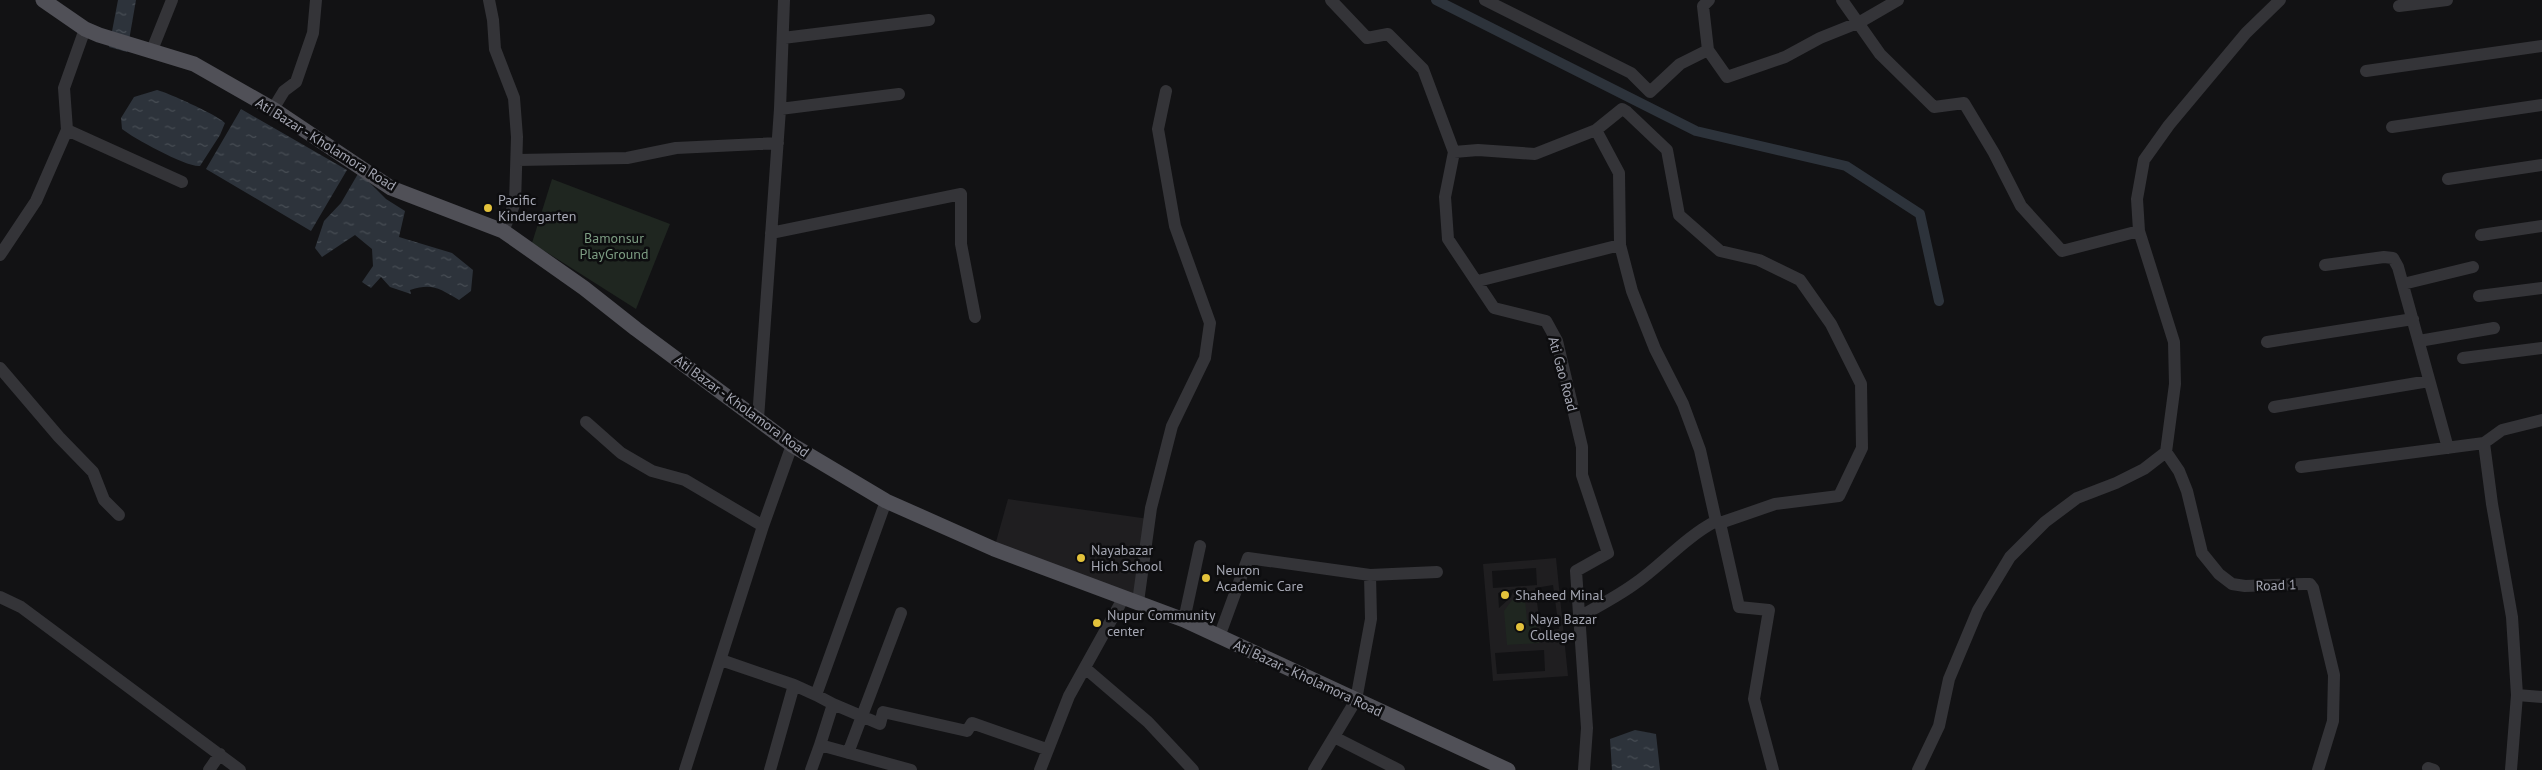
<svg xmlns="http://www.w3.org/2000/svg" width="2542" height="770" font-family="'PT Sans',sans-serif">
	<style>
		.built { fill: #1f1e20; fill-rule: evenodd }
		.green { fill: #1f2620 }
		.water { fill: url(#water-ripples) }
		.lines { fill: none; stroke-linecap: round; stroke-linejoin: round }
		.canal { stroke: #2d333b; stroke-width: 10 }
		.minor { stroke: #343438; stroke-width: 12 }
		.major { stroke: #505057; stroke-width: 15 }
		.poi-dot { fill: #e3c23b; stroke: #0d0d0f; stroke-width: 2 }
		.labels { text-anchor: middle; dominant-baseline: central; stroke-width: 5; stroke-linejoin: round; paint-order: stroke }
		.street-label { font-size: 14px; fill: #a5a7b3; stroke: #0d0d0f }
		.poi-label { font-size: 14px; fill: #a5a7b3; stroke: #0d0d0f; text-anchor: start }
		.park-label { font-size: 14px; fill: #7d9d83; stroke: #0d0d0f }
	</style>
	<defs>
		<pattern id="water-ripples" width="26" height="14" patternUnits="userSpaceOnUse" patternTransform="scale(1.25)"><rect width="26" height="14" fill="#2d333b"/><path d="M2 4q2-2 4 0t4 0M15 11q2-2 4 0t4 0" fill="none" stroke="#484e55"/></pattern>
	</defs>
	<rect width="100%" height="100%" fill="#121214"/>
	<path class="built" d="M1008 499 1149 519 1138 602 994 549Z
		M1556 558 1568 676 1493 681 1483 564ZM1536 568 1537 585 1493 588 1492 571ZM1553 585 1559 629 1541 631 1535 588ZM1514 589 1511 597 1499 608 1498 593ZM1544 650 1545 671 1497 674 1495 653Z"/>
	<path class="green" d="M552 179 670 224 636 309 532 243Z
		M1512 600H1525L1527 620 1536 621 1539 643 1507 645 1504 611Z"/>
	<path class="water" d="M118 0H136L127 52 109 47Z
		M157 90C167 92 221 117 225 123L220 135 200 166C188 168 133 138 122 129L121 118 134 97Z
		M241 109 347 170 311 231 206 169Z
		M359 172 386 199 405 211 399 237 452 253 473 270 471 291 459 300C439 288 432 283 410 290L411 294 390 287 381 277 371 288 362 282 373 266 372 249 355 235 322 257 315 248 324 221 341 203Z
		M1635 730 1656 734 1660 770H1612L1610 739Z"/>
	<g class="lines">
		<path class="canal" d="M1436 0 1696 131 1846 166 1920 214 1939 301"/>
		<path class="minor" d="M489 0 493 20 495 49 514 98 517 137 515 203 503 231
			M1331 0 1367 38 1388 34 1423 69 1454 152 1445 197 1448 239 1494 308 1546 321 1557 341 1582 447V475L1608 553 1576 571 1587 728 1584 770
			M1485 0 1631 73 1650 92 1680 64 1708 50 1703 6 1709 0
			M1842 0 1880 54 1934 107 1964 103 1994 153 2021 206 2062 251 2139 231
			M2399 6 2447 0
			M783 38 929 20
			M152 50 172 0
			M1708 50 1727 77 1785 57 1820 38 1860 22 1898 0
			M2366 71 2542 46
			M273 109 284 91 296 82 313 33 316 0
			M780 109 899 94
			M2392 127 2542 105
			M67 130 182 182
			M1596 130 1619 173 1620 245
			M1454 152 1478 150 1535 154 1596 130 1622 109 1627 112 1667 150 1679 215 1720 251 1759 260 1800 280 1831 324 1861 384 1862 448 1839 496 1775 504 1720 523 1716 521C1684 538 1662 565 1633 585 1616 597 1597 607 1579 617
			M518 160 627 158 676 148 778 143
			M2448 179 2542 165
			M771 233 961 194V244L975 317
			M2481 235 2542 226
			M0 255 36 201 67 130 64 88 85 29
			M2325 265 2384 257 2393 258 2398 267 2448 448
			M1478 281 1620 245 1632 291 1655 349 1683 404 1700 450 1716 521
			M2403 284 2473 267
			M2479 296 2542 288
			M2419 341 2494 328
			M2267 342 2413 319
			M2463 358 2542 348
			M0 368 59 437 93 472 104 500 119 515
			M2274 407 2429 381
			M758 419 780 109 784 0
			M586 422 621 453 652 471 685 480 763 526
			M2484 443 2492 504 2512 617 2517 695
			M2166 452 2179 471 2187 491 2202 553 2219 574 2232 584 2245 586 2304 584H2310L2313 588 2334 675 2333 721 2318 770
			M2301 467 2484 443 2502 430 2542 420
			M1720 523 1739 607 1769 610 1754 699 1773 770
			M0 597 21 607 240 770
			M1138 602 1151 508 1172 426 1205 358 1210 323 1175 226 1158 129 1166 91
			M1184 620 1200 546
			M1219 637 1248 558 1370 575 1437 572
			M721 660 794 685
			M1085 668 1148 722 1193 770
			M833 704 880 724 883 712 967 731 972 723 1046 749
			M1334 737 1399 770
			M820 745 833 704 816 695 886 501
			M848 753 901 613
			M2428 768 2434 770
			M209 770 220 754
			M685 770 763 526 792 445
			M770 770 794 685 816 695
			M811 770 820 745 911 770
			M1040 770 1069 696 1124 597
			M1314 770 1356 700 1371 619 1370 575
			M1918 770 1939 726 1949 679 1978 610 2010 557 2045 522 2077 498 2116 483 2144 469 2166 452 2175 384 2174 342 2139 231 2137 199 2144 160 2169 125 2246 33 2280 0
			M2511 770 2517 695 2542 697"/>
		<path class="major" d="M43 0 85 29 99 35 194 64 273 109 391 188 503 231 584 288 636 329 792 445 886 501 994 549 1184 620 1508 770"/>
	</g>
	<g class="poi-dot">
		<circle cx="488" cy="208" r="5"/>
		<circle cx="1081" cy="558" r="5"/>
		<circle cx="1206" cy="578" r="5"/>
		<circle cx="1505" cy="595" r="5"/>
		<circle cx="1097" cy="623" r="5"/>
		<circle cx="1520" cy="627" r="5"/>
	</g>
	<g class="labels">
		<g class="street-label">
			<text transform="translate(326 144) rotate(32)">Ati Bazar - Kholamora Road</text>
			<text transform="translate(1563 374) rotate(75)">Ati Gao Road</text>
			<text transform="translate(742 406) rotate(36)">Ati Bazar - Kholamora Road</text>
			<text transform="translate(2276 585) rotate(-2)">Road 1</text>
			<text transform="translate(1308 678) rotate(25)">Ati Bazar - Kholamora Road</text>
		</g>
		<g class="poi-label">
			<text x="498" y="200">Pacific<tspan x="498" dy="16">Kindergarten</tspan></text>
			<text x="1091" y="550">Nayabazar<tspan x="1091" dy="16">Hich School</tspan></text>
			<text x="1216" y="570">Neuron<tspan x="1216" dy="16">Academic Care</tspan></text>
			<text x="1515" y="595">Shaheed Minal</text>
			<text x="1107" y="615">Nupur Community<tspan x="1107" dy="16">center</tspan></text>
			<text x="1530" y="619">Naya Bazar<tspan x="1530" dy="16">College</tspan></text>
		</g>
		<g class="park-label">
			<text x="614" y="238">Bamonsur<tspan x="614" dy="16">PlayGround</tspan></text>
		</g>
	</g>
</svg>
